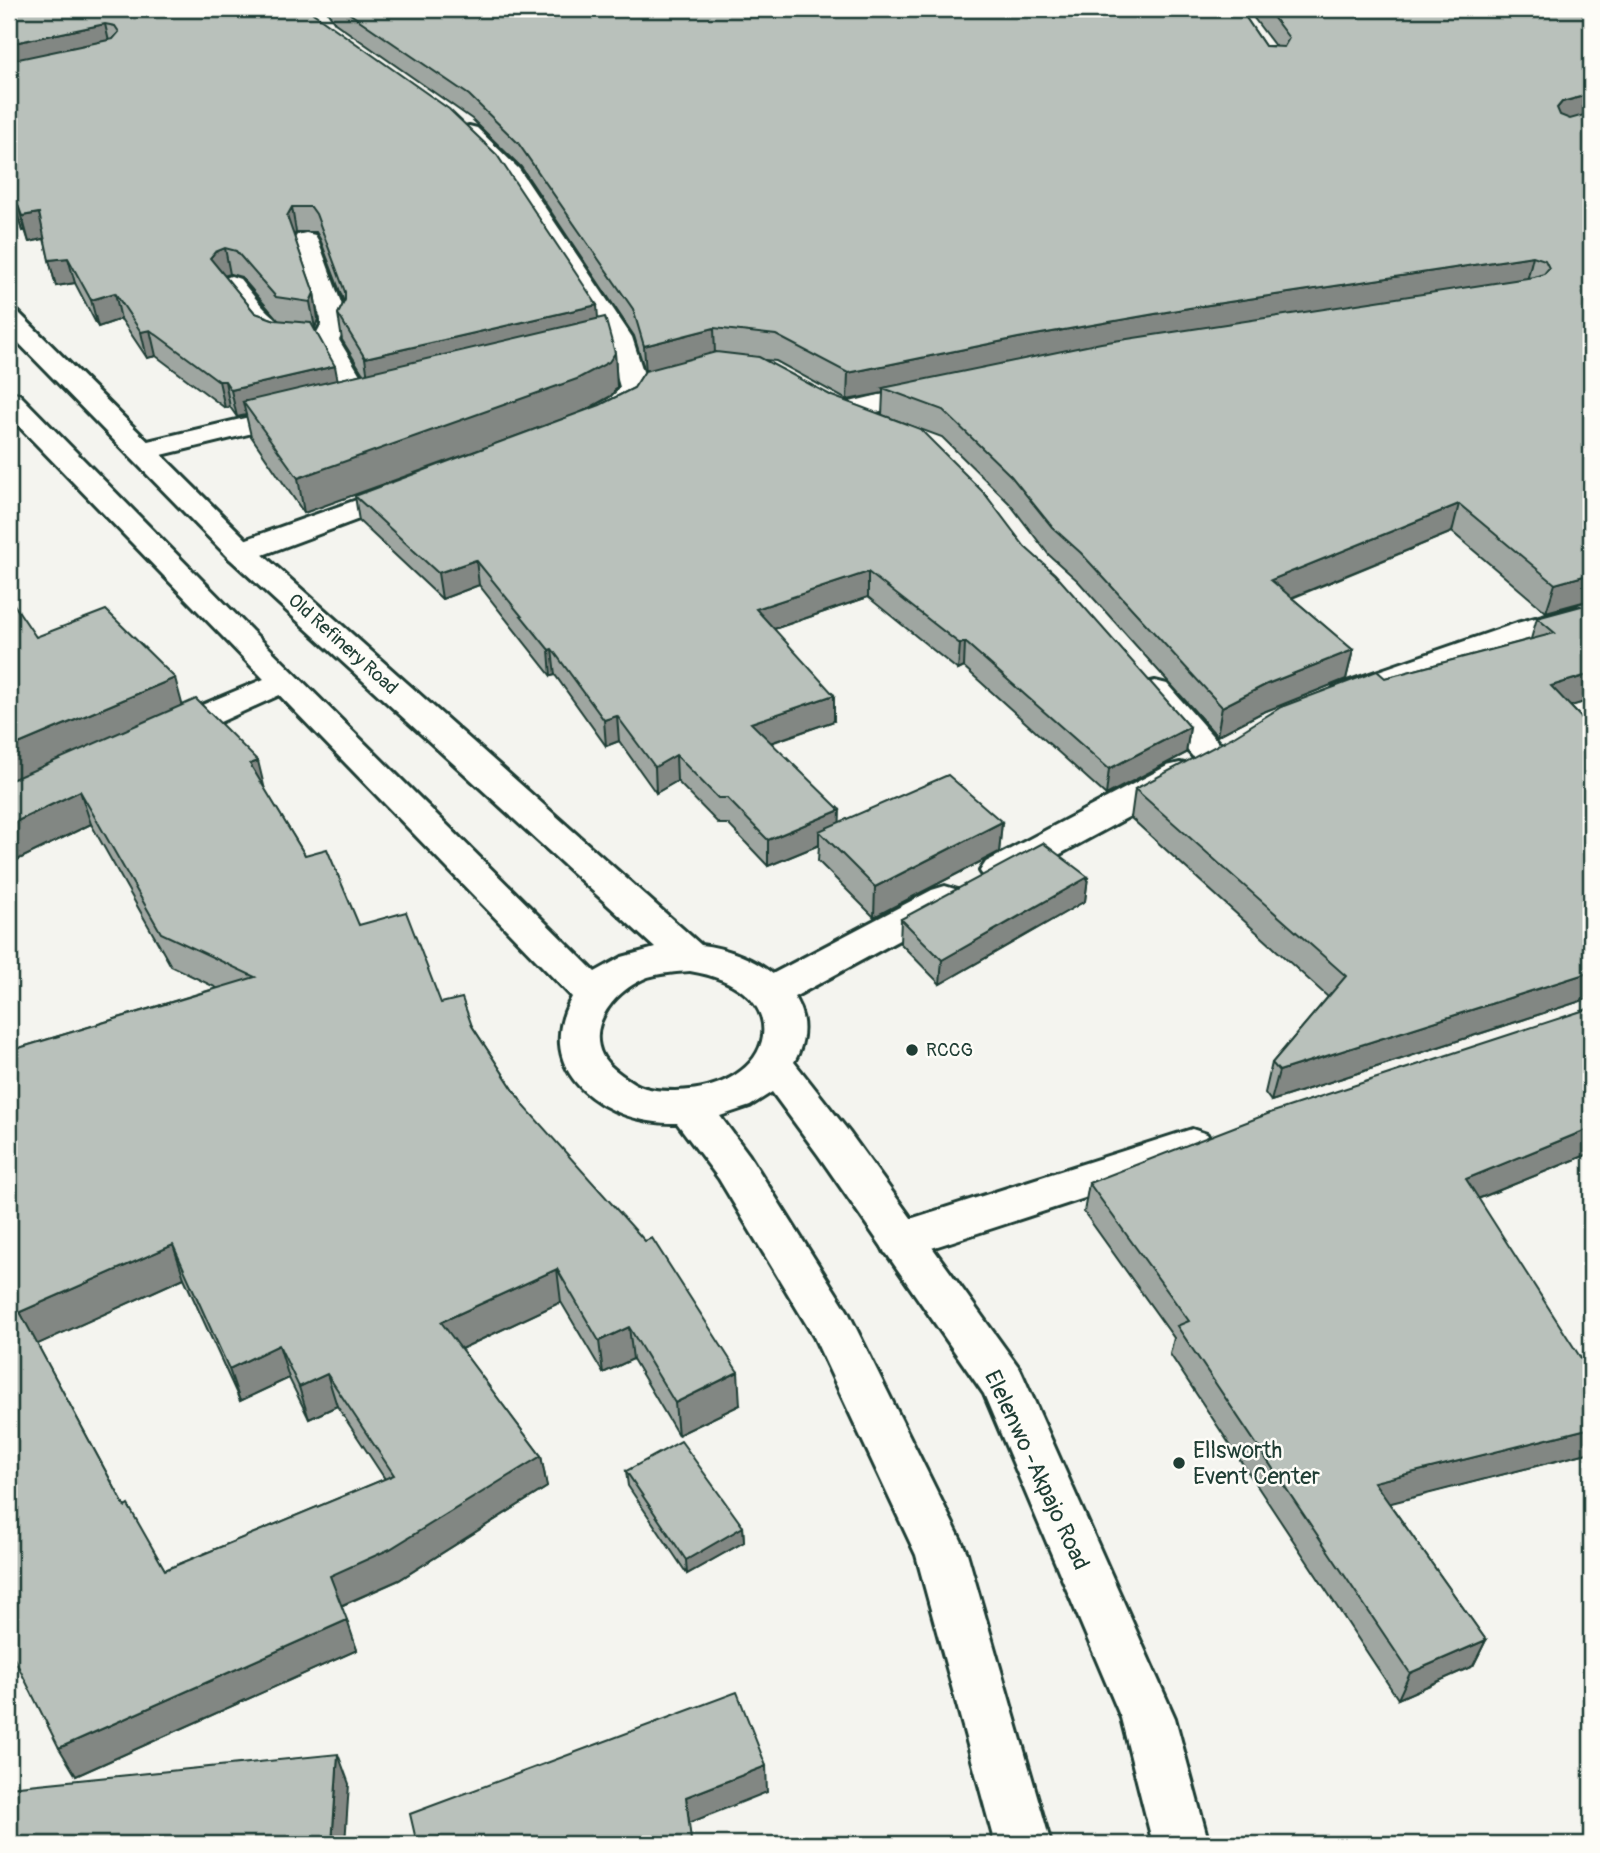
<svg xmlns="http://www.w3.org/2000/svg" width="1600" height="1853" font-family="Pangolin,sans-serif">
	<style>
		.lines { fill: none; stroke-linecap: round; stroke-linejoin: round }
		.street-casing { stroke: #1f3d34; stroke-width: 6 }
		.secondary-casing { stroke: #1f3d34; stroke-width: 6 }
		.street { fill: #fdfcf7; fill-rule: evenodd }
		.secondary { fill: #fdfcf7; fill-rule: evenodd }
		.wall { fill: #9fa6a1; stroke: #1f3d34; stroke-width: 2; fill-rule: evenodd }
		.shaded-wall { fill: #828783; stroke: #1f3d34; stroke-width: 2 }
		.building { fill: #b9c1bb; stroke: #1f3d34; stroke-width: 2; fill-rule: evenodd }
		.poi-dot { fill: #1f3d34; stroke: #fdfcf7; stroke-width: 2.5 }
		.labels { text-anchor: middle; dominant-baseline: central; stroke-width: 5; stroke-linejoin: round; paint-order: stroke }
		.street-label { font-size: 19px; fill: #1f3d34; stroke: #fdfcf7 }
		.poi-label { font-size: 19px; fill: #1f3d34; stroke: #fdfcf7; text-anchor: start }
		.near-poi-label { font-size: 23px; fill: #1f3d34; stroke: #fdfcf7; text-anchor: start }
		.near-street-label { font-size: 23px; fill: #1f3d34; stroke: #fdfcf7 }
	</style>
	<rect width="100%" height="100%" fill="#f4f4ef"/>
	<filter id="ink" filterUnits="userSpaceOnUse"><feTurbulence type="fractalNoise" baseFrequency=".0143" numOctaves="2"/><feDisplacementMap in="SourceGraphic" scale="14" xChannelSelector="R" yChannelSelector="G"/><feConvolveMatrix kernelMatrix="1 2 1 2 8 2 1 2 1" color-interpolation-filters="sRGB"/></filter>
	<g filter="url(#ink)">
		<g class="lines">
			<defs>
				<path id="street" d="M469 126 477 128 519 169 632 337 648 387C635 409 612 432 584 425L580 419C591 403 609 405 620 387L606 337 502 178 458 133 461 128Z
					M306 233 315 235 318 240 347 319V325L339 340 374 398 370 404 360 406 350 404 313 340 321 325V319L294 240 297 235Z
					M231 276 240 279C262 306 272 324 308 333L312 339 308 345C267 355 239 314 218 284L222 279Z
					M933 382 943 384 947 390 943 396 843 420 833 418 829 412 833 406Z
					M300 405 310 407 314 413 310 419 141 460 131 457 126 451 131 445Z
					M407 482 418 485 422 491 418 497 252 559 241 561 230 559 225 552 230 545Z
					M1591 603V623L1541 637 1359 700 1347 703 1335 700 1330 693 1335 686 1517 623Z
					M283 671 295 674 300 681 295 688 176 742 164 745 152 742 147 734 152 726Z
					M1155 681 1167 684 1224 749 1230 757 1224 765 1212 768 1200 765 1143 698 1138 691 1143 684Z
					M1180 763 1193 766 1198 774 1193 782 1012 880 999 884 986 880 980 871 986 862 1167 766Z
					M945 886 958 890 964 899 958 908 785 1002 771 1006 757 1002 751 992 757 982 932 890Z
					M1192 1129 1207 1134 1213 1146 1207 1158 901 1258 885 1253 879 1240 885 1227Z"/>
				<path id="secondary" d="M9 310 18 312 252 545 701 945C756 951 830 998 794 1062L849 1132 1020 1369 1175 1718 1209 1844H1153L1121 1718 984 1394 819 1156 772 1092 750 1106 720 1116 749 1155 848 1312 959 1536 967 1553 1051 1844H995L916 1555 814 1337 719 1179 677 1123C608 1125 529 1073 572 997L9 416V392L19 394 252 631 595 972 622 957 655 948 230 559 9 333ZM690 971C801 989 778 1090 675 1091 659 1091 642 1090 629 1080 620 1074 607 1065 602 1055 586 1022 619 988 648 977 661 973 676 972 690 971Z"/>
			</defs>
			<use href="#street" class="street-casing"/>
			<use href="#secondary" class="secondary-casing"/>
			<use href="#street" class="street"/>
			<use href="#secondary" class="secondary"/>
		</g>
		<path class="wall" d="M9 9 313 13 598 318 615 353 617 387 611 396 580 413 304 513 251 436 246 415 237 417 230 407 225 408 156 356 147 358 121 319 98 327 75 283 56 286 44 239 29 242 25 230 22 231 13 200 9 196ZM296 232H316L320 239 344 302 338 314 342 340 363 374 338 380 313 328H315L318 319 314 293 294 237ZM230 274 241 277 279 321 275 320 255 313 224 276Z
			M326 9H1240L1265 46H1275L1247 9H1591V700L1570 706 1591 728V999L1590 998 1271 1101 1265 1093 1272 1063 1328 997 1131 818 1135 789 1385 678 1531 639 1537 618 1577 607 1578 604 1546 612 1452 532 1292 598 1353 650 1346 679 1261 713 1217 736 1078 581 1049 555 1009 503 942 437 882 415 883 393 847 400 776 361 765 360 1025 547 1190 727 1186 753 1106 795 964 667 958 670 868 597 774 629 834 721 771 743 839 822H1002L999 852 874 917 818 861 819 845 768 866 728 824H719L677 781 656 793 619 741 606 746 555 675 551 676 479 585 442 599 359 521 355 496 600 405 634 388 645 371 634 336 521 167 472 119 335 23Z
			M36 637 182 705 265 790 305 855 359 925 441 1003 472 1026 524 1106 740 1405 678 1435 633 1359 603 1373 561 1302 461 1349 541 1456 547 1487 399 1580 341 1606 357 1650 76 1776 9 1051 217 988 171 966 91 824 9 864ZM184 1278 240 1401 289 1378 309 1419 337 1406 385 1479 165 1570 125 1507 37 1344Z
			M1088 877 1085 901 940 984 900 943 901 919Z
			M1591 1008V1153L1478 1199 1591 1452 1389 1503 1486 1640 1473 1666 1398 1699 1170 1354 1174 1338 1084 1212 1089 1183Z
			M626 1471 743 1527 744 1542 687 1574 628 1486Z"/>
		<path class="shaded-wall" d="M105 24 110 46 9 68V44Z
			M1591 94V113L1551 132 1557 108 1562 102Z
			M18 205 25 230 22 231 15 206Z
			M292 207 296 232 292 241 287 216Z
			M39 213 46 238 29 242 22 216Z
			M225 248 230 274 220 277 210 258 215 252Z
			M1533 256 1527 281 883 388V393L847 400 848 373 1018 338 1189 308Z
			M68 258 75 283 56 286 49 260Z
			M115 293 121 319 98 327 91 300Z
			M314 293 318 319 315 328 310 302Z
			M597 305 599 331 369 385 365 358Z
			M714 328 715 354 646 373 644 346Z
			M150 330 156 356 147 358 141 332Z
			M615 353 617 387 611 396 580 413 304 513 298 478Z
			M335 366 340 392 243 402 246 415 237 417 231 390Z
			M219 381H225L230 407 225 408Z
			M1459 504 1452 532 1266 608 1271 580Z
			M476 560 479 585 442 599 438 573Z
			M868 572V597L756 635V609Z
			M1591 574 1590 600 1546 612 1555 584Z
			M965 642 964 667 958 670 960 644Z
			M552 649 555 675 551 676 549 650Z
			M1353 650 1346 679 1261 713 1217 736 1222 707 1267 684Z
			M1591 674V700L1541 715 1551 686Z
			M175 678 184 711 9 786V748Z
			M834 695V721L752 749 751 723Z
			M617 716 619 741 606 746 604 720Z
			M1190 727 1186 753 1106 795 1109 769Z
			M676 755 677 781 656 793 655 767Z
			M258 761 266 794 250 764Z
			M80 791 91 824 9 864V825Z
			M840 810 839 836 819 831V845L768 866V840Z
			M1002 822 999 852 874 917 875 887Z
			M1088 877 1085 901 940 984 942 960Z
			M1591 972V996L1590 998 1271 1101 1279 1071Z
			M1591 1128V1153L1455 1208 1466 1179Z
			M173 1245 184 1278 36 1345 20 1312Z
			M557 1269 561 1302 448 1355 441 1322Z
			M629 1327 633 1359 603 1373 599 1341Z
			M279 1345 289 1378 240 1401 229 1369Z
			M738 1372 740 1405 678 1435 675 1403Z
			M327 1374 337 1406 309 1419 299 1387Z
			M1591 1428V1452L1364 1510 1374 1482Z
			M541 1456 547 1487 399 1580 340 1606 330 1576Z
			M743 1527 744 1542 687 1574 686 1560Z
			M347 1620 357 1650 76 1776 59 1748Z
			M1486 1640 1473 1666 1398 1699 1410 1673Z
			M338 1754 349 1784 345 1844H332Z
			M766 1766 767 1792 689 1823 686 1797Z
			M691 1840 692 1844H680Z"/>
		<path class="building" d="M9 9H310L313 13 449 109 497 155 597 305 365 358 338 314 345 300V292L316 214 311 207H292L287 216 314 293 310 302 276 297 236 251 225 248 215 252 210 258 255 313 275 320 311 323 335 366 231 390 225 381H219L150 330 141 332 115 293 91 300 68 258 49 260 39 213 22 216 18 205 15 206 9 182V61L113 39 119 32 115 26 105 24 9 44Z
			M343 9H1240L1265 46 1284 47 1289 38 1267 9H1591V94L1562 102 1557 108 1560 115 1570 119 1591 113V574L1555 584 1459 504 1271 580 1353 650 1267 684 1222 707 1081 553 1052 527 1011 476 943 410 883 388 1101 343 1534 277 1544 274 1549 268 1545 260 1533 256 1189 308 1018 338 848 373 776 335 714 328 644 346 633 309 518 143 469 95Z
			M605 317 615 353 609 362 577 379 298 478 243 402Z
			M716 352 759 357 832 396 920 429 985 494 1025 547 1055 574 1190 727 1109 769 965 642 960 644 868 572 756 609 834 695 751 723 840 810 768 840 727 798H718L676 755 655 767 617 716 604 720 552 649 549 650 476 560 438 573 355 496 600 405 634 388 645 371Z
			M9 597 36 637 106 610 175 678 9 748Z
			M1591 600V674L1551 686 1591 728V972L1279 1071 1272 1063 1346 976 1135 789 1231 738 1281 707 1377 671 1385 678 1555 633 1537 618 1581 606 1578 604Z
			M196 699 258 761 250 764 305 855 327 849 359 925 406 912 441 1003 462 998 472 1026 524 1106 645 1241 652 1238 738 1372 675 1403 629 1327 599 1341 557 1269 441 1322 541 1456 390 1549 330 1576 347 1620 59 1748 9 1648V1051L255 977 161 933 80 791 9 825V781ZM173 1245 229 1369 279 1345 299 1387 327 1374 394 1475 165 1570 128 1505 125 1507 20 1312Z
			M948 775 1002 822 875 887 819 831Z
			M1043 843 1088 877 942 960 901 919Z
			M1591 1008V1128L1466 1179 1591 1374V1428L1374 1482 1486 1640 1410 1673 1177 1326 1189 1321 1089 1183 1270 1113Z
			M681 1441 743 1527 686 1560 626 1471Z
			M737 1692 766 1766 686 1797 691 1840 680 1844H417L410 1814Z
			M338 1754 332 1844H9V1787Z"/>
	</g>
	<g class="poi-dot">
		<circle cx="912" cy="1050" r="7"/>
		<circle cx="1179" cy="1463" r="7"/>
	</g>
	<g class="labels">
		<g class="street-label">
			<text transform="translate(343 644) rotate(42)">Old Refinery Road</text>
		</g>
		<g class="poi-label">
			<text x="926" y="1050">RCCG</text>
		</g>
		<g class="near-poi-label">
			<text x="1193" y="1450">Ellsworth<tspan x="1193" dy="26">Event Center</tspan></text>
		</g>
		<g class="near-street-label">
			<text transform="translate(1037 1470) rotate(65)">Elelenwo -Akpajo Road</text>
		</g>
	</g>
	<rect width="1600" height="1853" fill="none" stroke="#fdfcf7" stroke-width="35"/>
	<rect x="18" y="18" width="1565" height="1818" fill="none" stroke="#1f3d34" stroke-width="2.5" filter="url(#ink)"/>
</svg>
